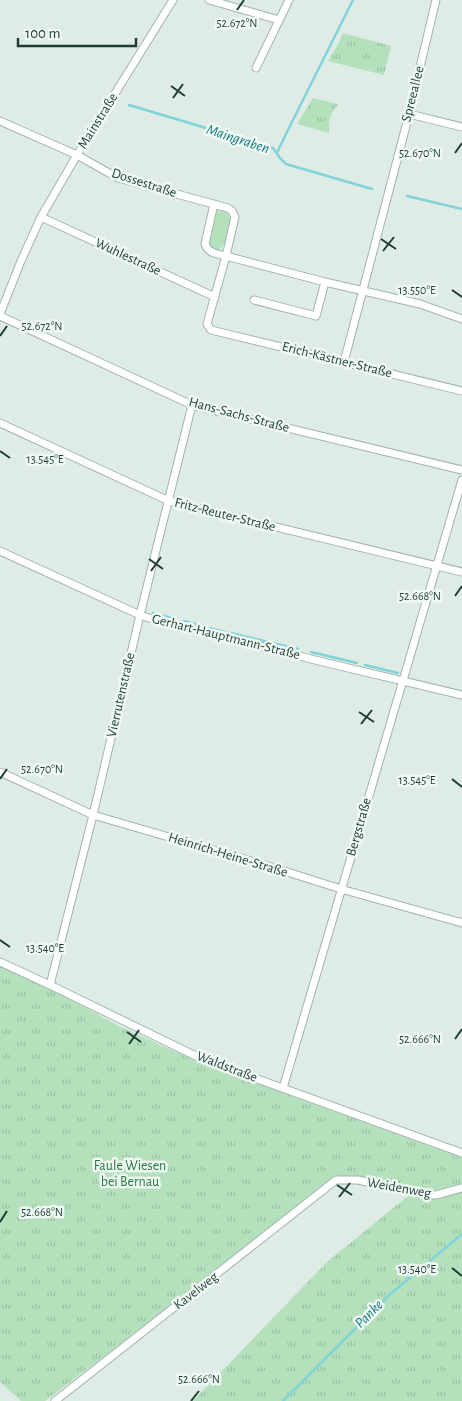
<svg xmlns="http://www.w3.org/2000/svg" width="462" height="1401" font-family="'Alegreya Sans',sans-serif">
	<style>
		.grass { fill: #b5e0bc }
		.park { fill: url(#park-tufts) }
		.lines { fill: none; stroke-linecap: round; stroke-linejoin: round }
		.stream { stroke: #7fd3d9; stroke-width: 2.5 }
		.street-casing { stroke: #a1b4ac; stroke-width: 9 }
		.street { stroke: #fff; stroke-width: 7 }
		.ticks { fill: none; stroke: #1e3e32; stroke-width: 2 }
		.labels { text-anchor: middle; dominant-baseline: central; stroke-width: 5; stroke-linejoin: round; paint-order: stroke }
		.street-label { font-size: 14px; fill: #1e3e32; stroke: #f0f8f3 }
		.park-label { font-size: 14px; fill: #237a3c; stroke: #f0f8f3 }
		.water-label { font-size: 15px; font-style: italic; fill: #117981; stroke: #f0f8f3 }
		.ticks-label { font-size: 12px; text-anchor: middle; fill: #1e3e32; stroke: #f0f8f3; stroke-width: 5; stroke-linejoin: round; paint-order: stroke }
	</style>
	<defs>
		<pattern id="park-tufts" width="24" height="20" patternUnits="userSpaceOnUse" patternTransform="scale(1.25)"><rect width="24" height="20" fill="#b5e0bc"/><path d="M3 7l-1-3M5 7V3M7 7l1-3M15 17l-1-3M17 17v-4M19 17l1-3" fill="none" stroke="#9bc1a2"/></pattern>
	</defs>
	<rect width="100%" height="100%" fill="#dfece5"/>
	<path class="grass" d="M219 210C239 211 229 245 218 250L211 247 208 243 214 215Z"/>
	<path class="park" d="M343 33 391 46 384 75 328 61 337 46Z
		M313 98 338 104C330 115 329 119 329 133L297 124Z
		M0 966 49 988 119 1026 200 1063 462 1158V1401H193L327 1262 408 1196 411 1189 377 1179 358 1176 337 1177 191 1291 45 1401H21L0 1382Z"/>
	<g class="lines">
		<path class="stream" d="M129 105 273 148 280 158 286 164 372 189
			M277 153 286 134 353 0
			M407 196 462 209
			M153 613 175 619
			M184 621 203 626
			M210 628 224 632
			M227 632 298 649
			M311 652 357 663
			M365 665 398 673
			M283 1401 388 1296 462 1234"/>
		<defs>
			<path id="street" d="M209 0 279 20
				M256 68 289 0
				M409 114 462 127
				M0 121 77 155 118 178 228 208 232 211 235 217 226 256 325 282 420 304 462 319
				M214 204 205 244C208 253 217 254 226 256L207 324 211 330 462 391
				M41 217 215 297
				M254 300 316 316 325 282
				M0 314 21 261 41 217 77 155 173 0
				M0 316 192 405 462 470
				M344 362 406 126 436 0
				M0 423 169 501 462 572
				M0 551 140 615 149 618 319 661 462 695
				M0 772 93 815 265 865 341 889 462 923
				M0 962 50 985 202 1059 462 1153
				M50 985 93 815 140 615 192 405
				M283 1088 462 480
				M55 1401 336 1180H358L426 1195H436L462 1188"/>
		</defs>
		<use href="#street" class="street-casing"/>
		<use href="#street" class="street"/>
	</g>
	<path class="ticks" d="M237 10 244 0M171 86 185 96M173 98 183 84M455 153 462 143M381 239 396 249M383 251 394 237M452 290 462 297M0 336 7 326M0 451 10 458M149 559 163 569M151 571 161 557M455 596 462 586M359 712 374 722M361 724 372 710M0 779 7 769M452 779 462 787M0 940 10 947M127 1032 141 1042M455 1039 462 1029M129 1044 139 1030M337 1185 352 1195M339 1197 350 1183M0 1222 7 1211M452 1268 462 1276M191 1401 199 1391"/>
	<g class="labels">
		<g class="street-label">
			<text transform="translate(413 94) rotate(-76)">Spreeallee</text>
			<text transform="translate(98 121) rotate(-58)">Mainstraße</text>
			<text transform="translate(144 183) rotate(18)">Dossestraße</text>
			<text transform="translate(128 257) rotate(25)">Wuhlestraße</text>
			<text transform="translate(337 360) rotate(14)">Erich-Kästner-Straße</text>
			<text transform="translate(239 415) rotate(15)">Hans-Sachs-Straße</text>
			<text transform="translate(225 515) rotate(14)">Fritz-Reuter-Straße</text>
			<text transform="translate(226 637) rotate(14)">Gerhart-Hauptmann-Straße</text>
			<text transform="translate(121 695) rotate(-77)">Vierrutenstraße</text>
			<text transform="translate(359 827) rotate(-74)">Bergstraße</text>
			<text transform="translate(228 855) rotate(17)">Heinrich-Heine-Straße</text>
			<text transform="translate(227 1067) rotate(21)">Waldstraße</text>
			<text transform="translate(399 1188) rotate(10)">Weidenweg</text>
			<text transform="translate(196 1291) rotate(-38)">Kavelweg</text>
		</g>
		<g class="park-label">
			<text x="130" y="1166">Faule Wiesen<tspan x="130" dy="16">bei Bernau</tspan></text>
		</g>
		<g class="water-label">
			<text transform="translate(238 139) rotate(18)">Maingraben</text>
			<text transform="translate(369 1314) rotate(-45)">Panke</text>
		</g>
	</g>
	<g class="ticks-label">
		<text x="237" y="27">52.672°N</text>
		<text x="420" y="157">52.670°N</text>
		<text x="417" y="294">13.550°E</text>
		<text x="42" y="330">52.672°N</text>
		<text x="45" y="463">13.545°E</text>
		<text x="420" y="600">52.668°N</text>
		<text x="42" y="773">52.670°N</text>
		<text x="417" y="784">13.545°E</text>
		<text x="45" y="952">13.540°E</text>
		<text x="420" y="1043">52.666°N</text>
		<text x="42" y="1216">52.668°N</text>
		<text x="417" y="1273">13.540°E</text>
		<text x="199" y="1383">52.666°N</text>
	</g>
	<path d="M18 38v8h118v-8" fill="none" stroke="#1e3e32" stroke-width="2.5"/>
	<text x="25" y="38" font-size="15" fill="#1e3e32" stroke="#f0f8f3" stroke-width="4" paint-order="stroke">100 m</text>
</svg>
